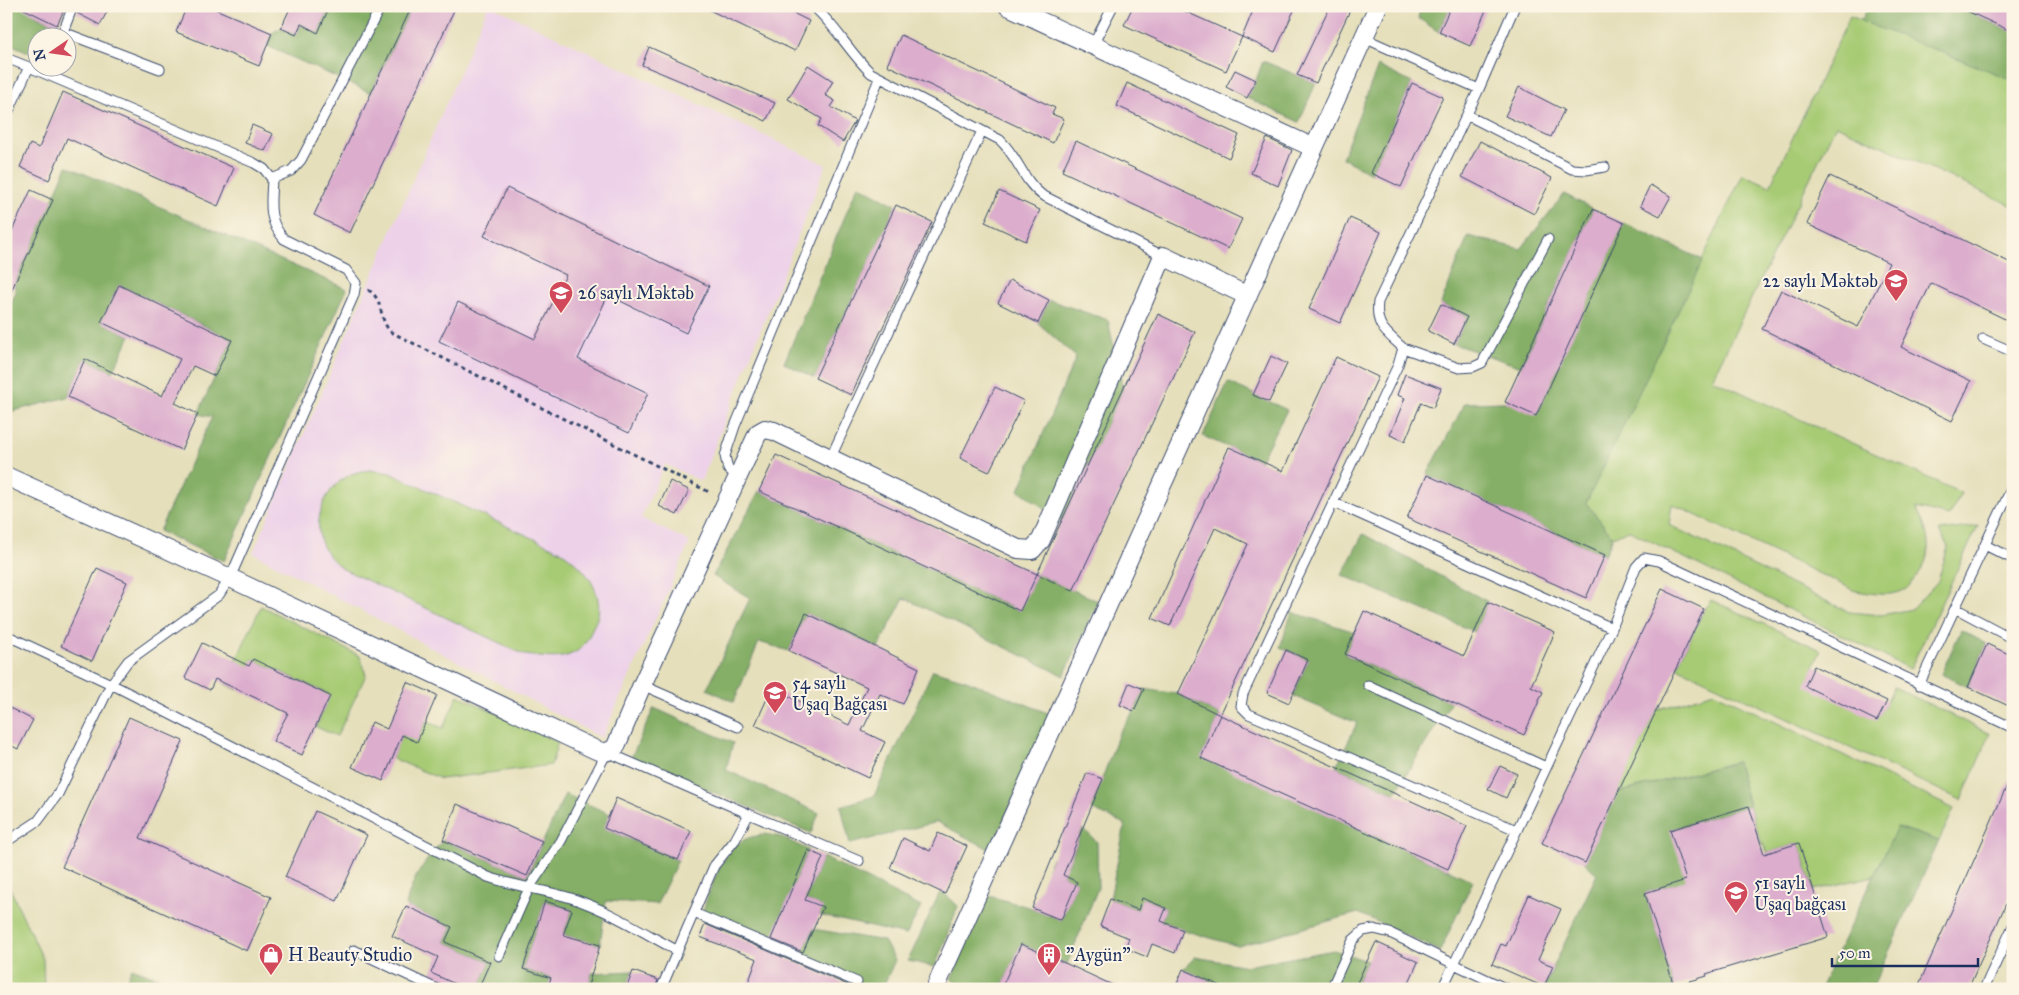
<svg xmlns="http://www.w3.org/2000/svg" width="2019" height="995" font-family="'IM FELL Great Primer',serif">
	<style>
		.built { fill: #edd1e9 }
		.green { fill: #a7cb75; stroke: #617d6a }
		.forest { fill: #85af66; stroke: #506f62 }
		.building { fill: #dcadcd }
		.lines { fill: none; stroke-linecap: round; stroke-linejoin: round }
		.service-casing { stroke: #39496c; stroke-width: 11 }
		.minor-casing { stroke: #39496c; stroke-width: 20 }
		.path { stroke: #39496c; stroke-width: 3; stroke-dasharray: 4 4; stroke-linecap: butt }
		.service { stroke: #fff; stroke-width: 9 }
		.minor { stroke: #fff; stroke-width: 18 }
		.labels { text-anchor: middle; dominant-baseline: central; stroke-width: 4; stroke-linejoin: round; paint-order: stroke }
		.poi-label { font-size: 18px; fill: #1b2f5e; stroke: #fcf5e5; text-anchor: start }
	</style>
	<rect width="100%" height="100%" fill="#fcf5e5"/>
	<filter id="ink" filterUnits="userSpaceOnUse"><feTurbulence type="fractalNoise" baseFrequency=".02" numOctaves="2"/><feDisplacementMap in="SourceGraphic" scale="10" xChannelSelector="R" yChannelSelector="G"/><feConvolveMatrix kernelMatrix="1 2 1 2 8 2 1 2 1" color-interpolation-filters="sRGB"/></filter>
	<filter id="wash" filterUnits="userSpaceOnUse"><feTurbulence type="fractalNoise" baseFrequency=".0096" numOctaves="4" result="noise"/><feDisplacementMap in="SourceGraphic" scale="20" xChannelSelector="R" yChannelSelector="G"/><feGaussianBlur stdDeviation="1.12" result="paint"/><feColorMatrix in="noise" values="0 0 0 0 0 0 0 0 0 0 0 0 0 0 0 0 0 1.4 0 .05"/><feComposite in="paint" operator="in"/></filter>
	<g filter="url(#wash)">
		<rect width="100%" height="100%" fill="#e5dfbb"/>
		<path class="built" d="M488 6H492L826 165 701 481 665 464 641 518 690 542 602 738 253 553Z"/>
		<path class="green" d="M1850 16 2013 80V206L1836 125 1712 379 1961 493 1949 516 1916 508C1929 532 1935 555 1916 577 1913 580 1909 587 1906 589 1891 598 1871 593 1856 591L1672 504 1669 525 1849 612 1881 615 1912 609 1938 581 1948 547 1939 531 1978 526 1910 669 1628 530 1613 537 1586 503 1743 174 1770 186Z
			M370 470 390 473 559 550C580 563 603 587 598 615 597 620 594 625 592 629 590 637 581 650 574 653 558 661 542 657 525 655L341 568C336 563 329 557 325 550 310 525 323 489 348 476 354 472 363 471 370 470Z
			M1711 600 1821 650 1814 666 1877 720 1894 687 1990 734 1961 800 1677 667 1704 609Z
			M261 606 360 656 366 675 337 736 316 727 330 695 253 659 238 690 225 684Z
			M1714 692 1954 809 1939 841 1898 827 1874 876 1814 890 1799 843 1768 853 1759 837 1736 762 1617 793 1656 710Z
			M458 695 558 742 551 765 441 779 392 758 402 735 417 741 426 721 443 728Z
			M6 880 43 959 44 989H6Z"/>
		<path class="forest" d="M8 6H39L35 15 57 25 51 37 38 38 37 56 6 42Z
			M320 6H412L371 93 267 46 272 33 281 28 296 35 301 24 318 32 328 10Z
			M1421 6H1451L1439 32 1418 18Z
			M1869 6H1956L2013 32V80L1861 21Z
			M1263 61 1316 83 1299 122 1247 98 1256 80Z
			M1378 66 1412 83 1371 173 1342 158Z
			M67 166 347 289 224 561 159 531 212 417 198 414 232 339 119 285 102 322 130 336 113 372 85 359 68 397 6 413V315L16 292 14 285Z
			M858 185 896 205 815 378 784 363Z
			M1564 194 1593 209 1521 367 1454 344 1467 317 1441 304 1468 236 1521 249Z
			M1624 223 1703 260 1586 503 1613 537 1605 555 1427 475 1465 403 1505 402Z
			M1049 300 1108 320 1123 390 1062 521 1019 490 1076 357 1038 323Z
			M1228 382 1287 410 1260 461 1203 436Z
			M759 491 1019 611 1037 574 1098 601 1064 676 904 598 878 648 806 613 789 651 759 642 734 702 707 689 750 598 713 576Z
			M1363 534 1488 602 1475 632 1342 575Z
			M1292 612 1355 632 1345 655 1451 702 1395 793 1336 767 1357 723 1293 696 1308 660 1280 647Z
			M1961 630 1987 644 1968 687 1941 674Z
			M933 670 966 680 1050 714 991 850 937 822 850 844 841 806 874 796Z
			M1144 689 1178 694 1220 715 1201 757 1473 881 1440 951 1358 913 1238 946 1183 930 1161 921 1166 908 1143 899 1138 910 1110 899 1125 824 1091 809 1119 733 1134 711Z
			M654 708 733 743 726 770 819 813 811 833 631 758Z
			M1737 762 1749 806 1670 830 1714 911 1678 883 1645 893 1674 986 1669 989H1548L1544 987 1597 874 1585 863 1617 793Z
			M565 794 610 814 604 828 678 860 657 904 606 901 600 945 563 935 572 910 545 901 523 969 551 978 547 989H478L490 962 445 942 452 927 406 906C411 878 425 862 443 840L527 876Z
			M1897 827 1939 841 1872 989H1820Z
			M1083 829 1097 842 1098 888 1067 964 1021 944 1001 989H971L951 979 989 896 1032 908 1061 920 1077 882 1048 868 1052 858 1068 865Z
			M765 834 781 837 808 850 776 928 808 941 813 929 884 941 895 960 882 989H867L700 919C709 895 720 849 746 839 752 836 759 836 765 834Z
			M823 857 921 907 906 935 819 915 822 907 805 900Z
			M940 892 945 894 958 906 935 967 908 961Z
			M1334 950 1367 961 1354 989H1227L1183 969 1195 957 1247 966Z
			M132 968 188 989H122Z
			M633 971 626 989H587L592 973Z"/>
		<g id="blocks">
			<path class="building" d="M18 6H66L57 25Z
				M79 6H110L100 25 77 13Z
				M187 6H208L272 33 259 66 176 32Z
				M291 6H320L328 10 318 33 301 24 296 35 281 28Z
				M412 6H456L350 233 314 215Z
				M701 6H779L809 21 795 51Z
				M1133 6H1173L1242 37 1226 71 1124 25Z
				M1255 6H1296L1275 52 1242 37Z
				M1330 6H1352L1316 83 1297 75Z
				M1451 6H1488L1470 46 1439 32Z
				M1956 6H2013V32Z
				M901 35 1055 108 1052 114 1064 119 1053 143 887 65Z
				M649 47 775 103 766 121 708 94 709 93 642 65Z
				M808 65 833 81 825 95 835 101 831 107 855 121 843 142 818 126 822 119 788 99Z
				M1235 70 1256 80 1247 98 1226 87Z
				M1127 83 1239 135 1229 158 1117 106Z
				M1412 83 1443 97 1401 187 1371 173Z
				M1519 87 1564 110 1551 137 1505 116Z
				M63 92 234 168 218 206 67 138 49 180 20 167 30 144 39 148Z
				M252 125 273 134 265 151 245 143Z
				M1267 138 1292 150 1278 186 1251 173Z
				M1076 141 1242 219 1228 249 1062 171Z
				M1480 141 1552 178 1534 214 1462 177Z
				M1830 176 2013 264V323L1931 283 1901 347 1971 381 1952 421 1762 329 1781 290 1858 327 1889 263 1807 224Z
				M1650 185 1671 196 1660 216 1640 206Z
				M507 188 709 286 686 333 608 295 578 359 648 393 629 433 439 341 458 302 535 339 566 275 484 236Z
				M31 190 53 200 6 302V244Z
				M999 191 1040 210 1026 241 985 222Z
				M896 205 932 222 851 395 815 378Z
				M1593 209 1624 223 1536 416 1505 402Z
				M1350 218 1381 232 1340 323 1309 309Z
				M1010 280 1049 300 1038 323 998 303Z
				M119 285 232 340 215 376 193 366 175 403 198 414 181 450 68 397 85 359 162 396 180 359 101 322Z
				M1441 304 1467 317 1454 344 1428 331Z
				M1158 314 1195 332 1073 591 1037 574Z
				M1271 356 1287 364 1269 402 1253 395Z
				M1336 357 1378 377 1220 715 1178 694 1248 544 1215 528 1170 626 1152 618 1229 447 1283 471Z
				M1405 374 1441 388 1433 408 1421 403 1405 441 1390 435 1405 398 1397 395Z
				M995 387 1024 401 989 472 960 458Z
				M776 455 1037 574 1020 611 759 491Z
				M1427 475 1605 555 1586 598 1407 518Z
				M670 481 689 490 677 515 659 506Z
				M97 568 127 582 92 661 61 646Z
				M1662 589 1704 609 1585 863 1542 843Z
				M1488 602 1555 632 1531 686 1543 692 1524 735 1345 654 1364 611 1464 656Z
				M806 613 919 668 903 704 880 694 862 731 885 742 868 778 755 725 772 688 849 725 867 687 789 651Z
				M202 643 249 666 253 659 330 696 302 755 273 741 288 713 215 679 210 690 185 678Z
				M1987 644 2013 656V708L1968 687Z
				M1286 650 1308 660 1289 703 1267 693Z
				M1814 666 1887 701 1877 721 1805 686Z
				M407 682 437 695 417 742 402 735 383 781 352 767 372 722 387 729Z
				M1129 683 1144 689 1134 711 1120 705Z
				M6 706 33 720 18 749 6 743Z
				M1220 715 1467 826 1448 869 1201 758Z
				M129 717 183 741 140 838 271 897 247 951 62 867Z
				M1500 766 1517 774 1506 798 1488 789Z
				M2013 772V888L1968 989H1917Z
				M1087 773 1103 779 1063 875 1077 882 1061 920 1032 908Z
				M616 798 691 831 678 860 604 828Z
				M457 804 542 841 527 876 443 840Z
				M1749 806 1764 854 1799 843 1828 937 1706 974 1707 976 1674 986 1645 893 1686 880 1670 830Z
				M315 811 367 835 337 901 285 877Z
				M938 833 967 846 945 894 890 868 903 838 930 851Z
				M808 850 823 857 805 900 823 907 803 952 771 939Z
				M1529 895 1561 909 1538 960 1553 966 1544 987 1492 964 1501 944 1506 946Z
				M1142 898 1166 908 1161 921 1183 930 1175 953 1152 944 1147 957 1125 948 1129 938 1100 926 1110 899 1138 910Z
				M545 901 572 910 563 935 600 945 587 989H547L551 978 523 969Z
				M406 906 452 927 445 942 490 962 478 989H466L431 973 438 957 392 936Z
				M705 924 855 988 862 986 868 989H746L757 959 700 937Z
				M1376 942 1418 962 1406 989H1354Z
				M1021 944 1067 964 1121 989H1001Z
				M1183 969 1227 989H1175Z
				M633 971 658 980 655 989H626Z"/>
		</g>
	</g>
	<g filter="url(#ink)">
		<use href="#blocks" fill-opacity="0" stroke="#39496c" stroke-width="1"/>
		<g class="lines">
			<defs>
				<path id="service" d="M73 6 63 32 160 69
					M813 6C836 26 849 52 871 73L1000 140C1018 157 1023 181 1042 195L1163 256
					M1364 38 1479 89 1378 302C1375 327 1386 332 1403 348L1398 365 1243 694 1241 706 1249 714 1516 830
					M1093 45 1113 6
					M6 58 29 67 6 117
					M1479 89 1515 6
					M1467 115 1572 169 1586 170 1605 167
					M272 179 291 171 301 160 381 6
					M1983 339 2013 352
					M1403 348 1459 368 1473 367 1482 363 1548 239
					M830 459 982 131
					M738 476 728 469 725 456 735 426 879 79
					M1335 503 1612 628
					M1985 545 2013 559
					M1955 608 2013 639
					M6 635 111 684 488 877C517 887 546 890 574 899 610 911 644 933 678 951
					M642 685 738 727
					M1368 685 1546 767
					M1919 685 2013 485
					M6 842 38 821 58 794 111 684 128 661 219 595 230 578 354 295 356 283 346 270 284 239C267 220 271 203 272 179L264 169 254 163 29 67
					M694 913 857 982
					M354 950 437 989
					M499 956 529 888 561 841 607 752 749 814
					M661 989 714 866 735 840 749 814 859 861
					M1331 989 1353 940 1363 931 1374 929 1390 933 1454 964 1612 628 1636 567 1644 558 1659 561 2013 728
					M1442 989 1454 964 1507 989
					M1984 989 2013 926"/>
				<path id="minor" d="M1008 6 1314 148
					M6 476 230 578 596 750C604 753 610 753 616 746L642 685 758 433 765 429 774 431 1018 549 1032 550 1041 540 1163 256 1248 296
					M937 989V984L1378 6"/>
			</defs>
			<use href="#service" class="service-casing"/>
			<use href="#minor" class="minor-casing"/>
			<path class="path" d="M368 290C384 298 378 320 391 332L711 493"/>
			<use href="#service" class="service"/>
			<use href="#minor" class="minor"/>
		</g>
	</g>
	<defs>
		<symbol id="school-pin" viewBox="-11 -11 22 30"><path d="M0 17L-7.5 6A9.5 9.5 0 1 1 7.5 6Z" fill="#d1495b" stroke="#fcf5e5"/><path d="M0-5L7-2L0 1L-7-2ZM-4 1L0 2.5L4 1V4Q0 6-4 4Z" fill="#fff"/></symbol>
		<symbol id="shop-pin" viewBox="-11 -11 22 30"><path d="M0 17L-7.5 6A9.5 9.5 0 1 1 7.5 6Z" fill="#d1495b" stroke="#fcf5e5"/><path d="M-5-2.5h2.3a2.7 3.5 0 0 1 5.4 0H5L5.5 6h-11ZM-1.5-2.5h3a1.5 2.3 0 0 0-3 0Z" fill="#fff"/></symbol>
		<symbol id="building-pin" viewBox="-11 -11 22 30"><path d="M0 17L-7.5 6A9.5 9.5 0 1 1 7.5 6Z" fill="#d1495b" stroke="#fcf5e5"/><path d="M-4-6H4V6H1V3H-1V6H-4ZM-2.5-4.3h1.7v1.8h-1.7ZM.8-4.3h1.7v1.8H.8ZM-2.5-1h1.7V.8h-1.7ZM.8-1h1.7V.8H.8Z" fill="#fff"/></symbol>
	</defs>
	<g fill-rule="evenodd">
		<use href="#school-pin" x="1882" y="267" width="28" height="38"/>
		<use href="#school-pin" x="547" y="279" width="28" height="38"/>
		<use href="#school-pin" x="761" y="679" width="28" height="38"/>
		<use href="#school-pin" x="1722" y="879" width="28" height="38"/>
		<use href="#shop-pin" x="257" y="941" width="28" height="38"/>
		<use href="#building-pin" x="1035" y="941" width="28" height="38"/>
	</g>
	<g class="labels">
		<g class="poi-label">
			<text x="1878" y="281" text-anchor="end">22 saylı Məktəb</text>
			<text x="578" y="293">26 saylı Məktəb</text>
			<text x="792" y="683">54 saylı<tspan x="792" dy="21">Uşaq Bağçası</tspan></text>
			<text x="1754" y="883">51 saylı<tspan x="1754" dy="21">Uşaq bağçası</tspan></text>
			<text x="288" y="955">H Beauty Studio</text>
			<text x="1066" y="955">"Aygün"</text>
		</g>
	</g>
	<rect width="2019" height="995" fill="none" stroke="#fcf5e5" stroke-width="25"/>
	<g transform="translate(52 52) rotate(257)"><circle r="24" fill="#fcf5e5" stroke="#a2a6af"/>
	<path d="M0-4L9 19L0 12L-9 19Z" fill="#d1495b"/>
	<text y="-8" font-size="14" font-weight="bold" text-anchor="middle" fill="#1b2f5e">N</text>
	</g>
	<path d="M1832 958v8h146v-8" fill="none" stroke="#1b2f5e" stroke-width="2.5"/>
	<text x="1839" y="958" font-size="15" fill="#1b2f5e" stroke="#fcf5e5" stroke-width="4" paint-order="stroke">50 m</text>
</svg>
